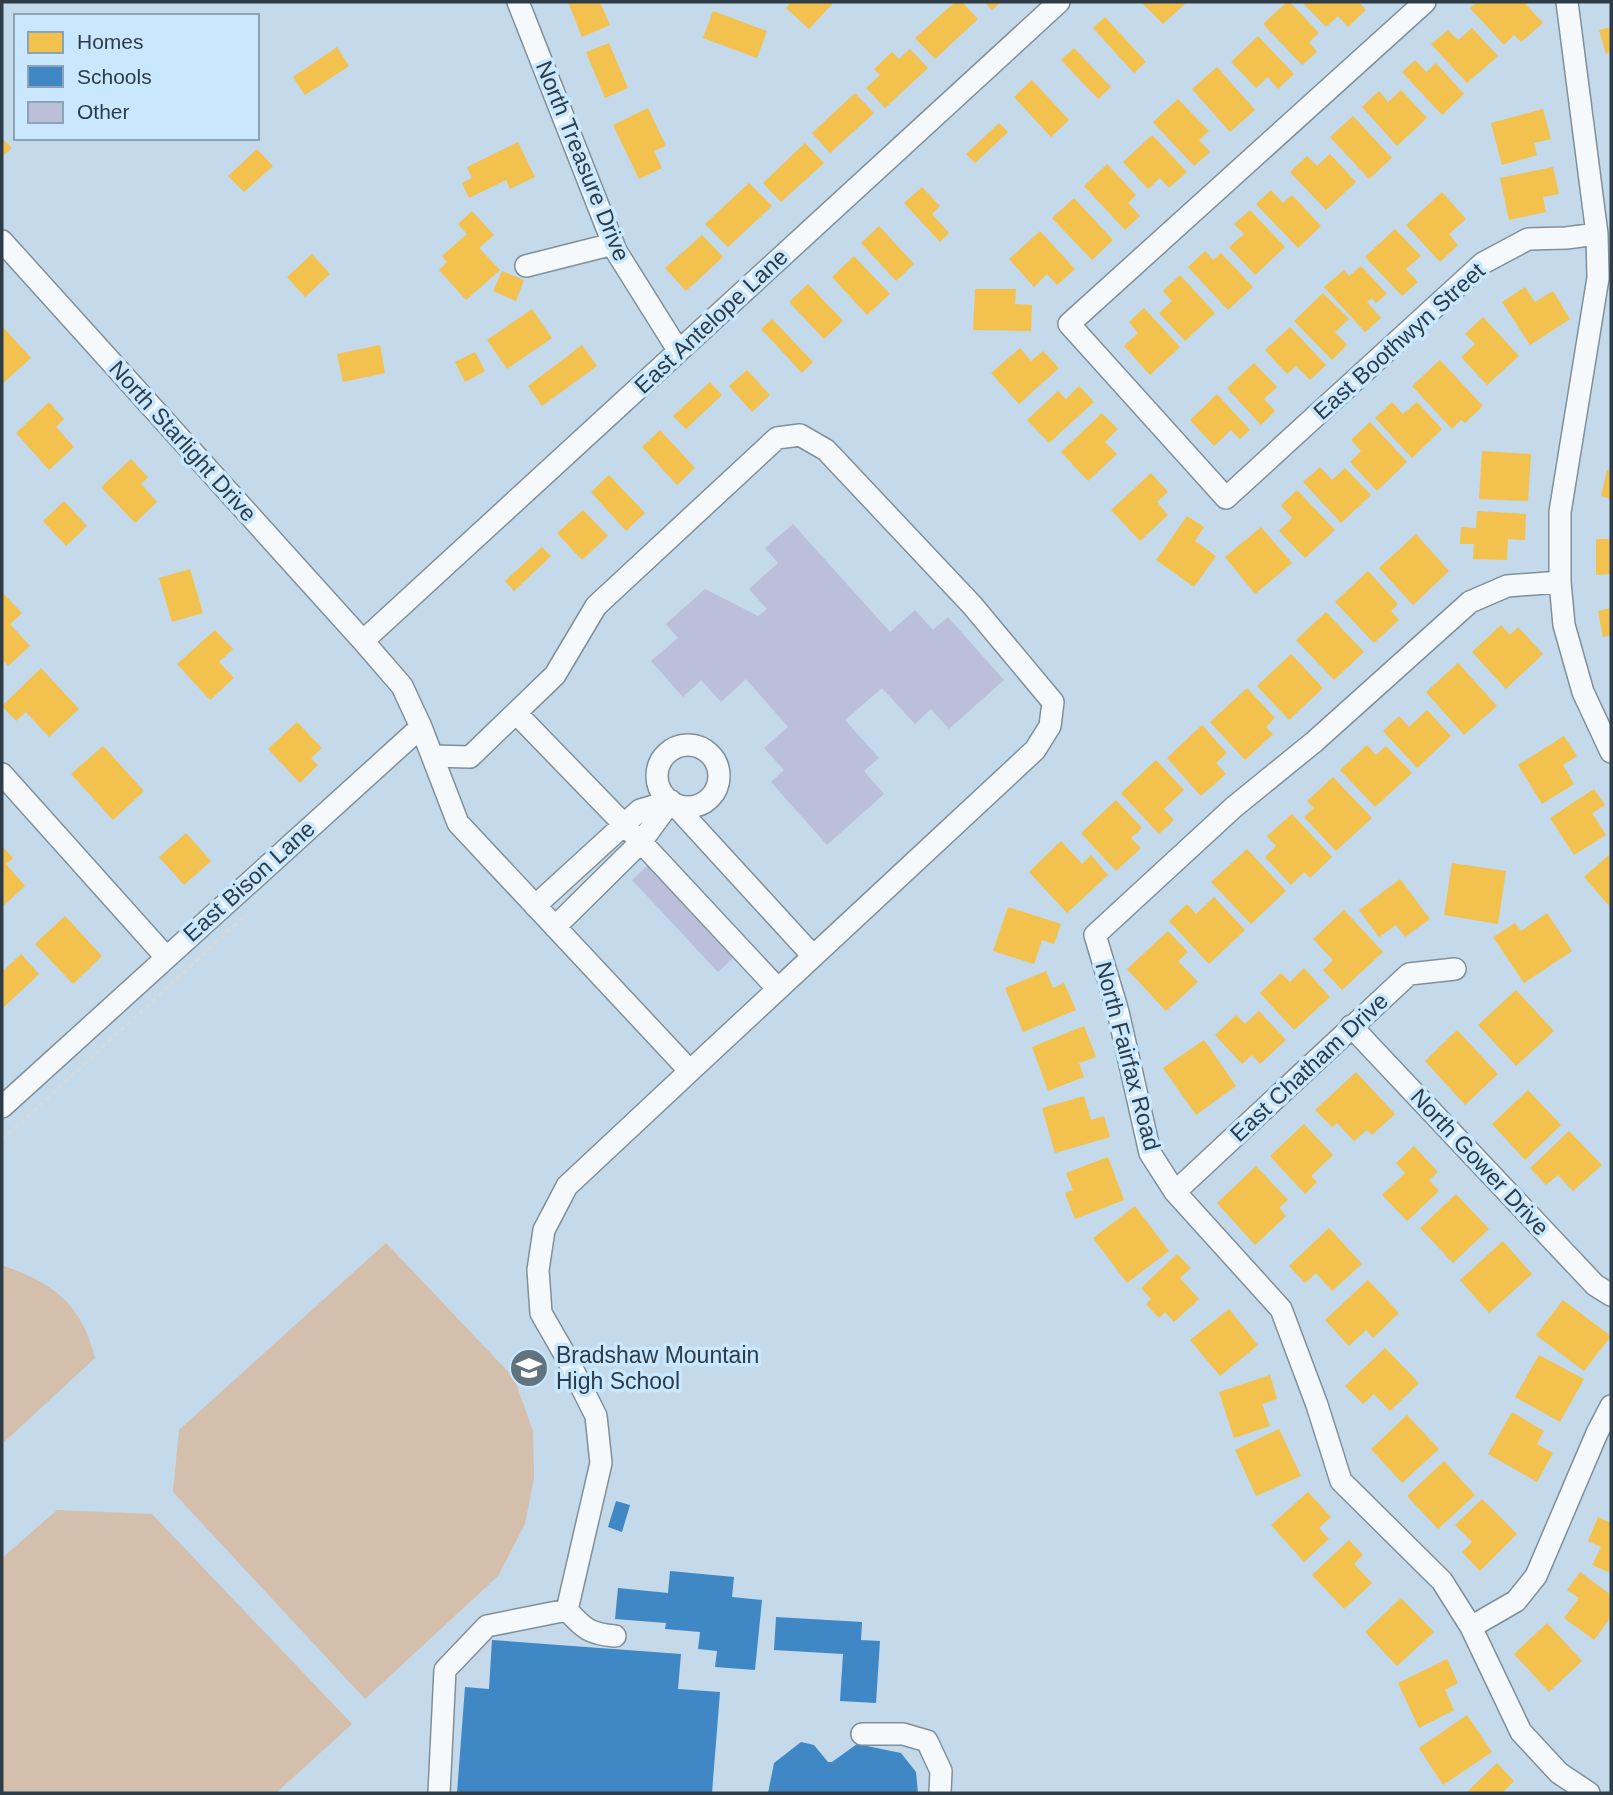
<svg xmlns="http://www.w3.org/2000/svg" width="1613" height="1795" font-family="Helvetica,sans-serif">
	<style>
		.garden { fill: #d4beac }
		.homes { fill: #f2c14e }
		.schools { fill: #3f88c5 }
		.building { fill: #bcbfd9 }
		.lines { fill: none; stroke-linecap: round; stroke-linejoin: round }
		.minor-casing { stroke: #7f909b; stroke-width: 24 }
		.path { stroke: #d3dadf; stroke-width: 3.5; stroke-dasharray: 5 3.5; stroke-linecap: butt }
		.minor { stroke: #f6f9fc; stroke-width: 21 }
		.labels { text-anchor: middle; dominant-baseline: central; stroke-width: 7; stroke-linejoin: round; paint-order: stroke }
		.street-label { font-size: 23px; fill: #2d3c47; stroke: #c9e8ff }
		.poi-label { font-size: 23px; fill: #2d3c47; stroke: #c9e8ff; text-anchor: start }
	</style>
	<rect width="100%" height="100%" fill="#c4d9e9"/>
	<path class="garden" d="M386 1243 514 1378 533 1431 534 1478 525 1524 498 1576 365 1699 173 1492 179 1430Z
		M2 1265C54 1284 81 1303 95 1358L2 1444Z
		M57 1510 152 1514 352 1724 276 1793H2V1558Z"/>
	<path class="homes" d="M568 2H600L610 25 582 37Z
		M791 2H834L809 29 786 8Z
		M955 2H962L978 19 935 59 915 38Z
		M984 2H1001L992 10Z
		M1141 2H1187L1163 24Z
		M1287 2H1290L1319 33 1309 42 1317 52 1302 65 1263 24Z
		M1302 2H1359L1366 10 1348 27 1338 16 1326 27Z
		M1477 2H1524L1543 23 1521 42 1514 35 1504 45 1470 8Z
		M713 11 767 31 757 58 703 38Z
		M1105 17 1146 62 1134 73 1093 28Z
		M1611 27V52L1606 54 1599 30Z
		M1472 28 1498 56 1467 83 1431 44 1448 30 1458 40Z
		M1258 36 1294 74 1278 89 1268 77 1256 88 1231 62Z
		M609 43 628 88 605 98 586 52Z
		M337 47 349 66 305 95 293 77Z
		M1074 48 1111 87 1098 99 1061 60Z
		M910 49 928 68 885 108 866 88 880 75 874 69 892 52 899 59Z
		M1415 60 1426 72 1436 63 1464 94 1442 115 1402 72Z
		M1217 67 1255 110 1230 132 1192 89Z
		M1032 80 1069 120 1051 137 1014 97Z
		M1401 90 1427 118 1397 146 1362 107 1379 91 1388 102Z
		M855 93 874 113 830 153 812 133Z
		M1178 99 1209 131 1199 140 1210 152 1194 166 1153 122Z
		M648 108 666 146 654 151 662 168 639 179 613 125Z
		M1543 109 1551 139 1534 143 1537 155 1502 165 1491 123Z
		M1353 116 1392 158 1369 179 1330 137Z
		M999 123 1008 132 975 163 966 154Z
		M1152 135 1187 172 1169 188 1160 178 1148 189 1123 162Z
		M2 138 12 148 2 157Z
		M518 142 535 177 510 189 506 180 469 198 462 183 472 178 467 167Z
		M805 143 824 163 781 202 763 183Z
		M257 149 273 166 244 192 228 176Z
		M1330 154 1356 182 1326 210 1290 172 1307 156 1317 166Z
		M1107 164 1136 195 1128 203 1140 216 1125 230 1084 186Z
		M1553 167 1559 194 1543 197 1546 212 1509 220 1500 178Z
		M749 183 772 206 728 247 705 224Z
		M922 187 940 206 932 214 949 233 940 242 904 203Z
		M1271 190 1283 203 1292 195 1321 226 1298 248 1256 204Z
		M1442 192 1466 219 1449 234 1458 245 1440 262 1406 225Z
		M1074 198 1113 240 1092 260 1052 218Z
		M1250 210 1285 247 1255 275 1229 247 1244 234 1234 224Z
		M472 211 494 235 479 248 500 270 466 300 439 270 447 262 442 256 467 234 458 224Z
		M879 226 914 264 896 281 861 243Z
		M1395 229 1421 256 1406 269 1418 282 1402 296 1365 257Z
		M1040 231 1075 269 1057 285 1047 274 1034 287 1009 259Z
		M702 235 723 257 686 291 665 268Z
		M1205 251 1213 260 1221 253 1253 287 1228 310 1188 267Z
		M312 254 330 274 305 297 287 277Z
		M854 256 890 294 867 315 832 277Z
		M1361 266 1387 294 1376 303 1372 298 1367 302 1381 318 1365 332 1324 287 1344 270 1349 276Z
		M502 271 524 280 516 301 493 291Z
		M1180 275 1215 313 1185 341 1159 313 1172 301 1163 291Z
		M808 284 843 321 824 339 789 302Z
		M1525 287 1535 302 1553 291 1570 319 1530 345 1502 302Z
		M975 289H1016L1015 304 1032 305 1031 331 973 330Z
		M1323 293 1349 319 1335 332 1347 345 1332 360 1294 321Z
		M1144 308 1180 347 1150 375 1124 346 1138 333 1129 322Z
		M532 309 552 338 507 369 487 340Z
		M1483 317 1519 356 1487 385 1461 357 1475 344 1465 334Z
		M772 319 813 362 802 373 761 329Z
		M2 326 31 358 2 384Z
		M1290 327 1326 365 1310 380 1296 366 1287 374 1265 350Z
		M380 345 385 373 343 382 337 354Z
		M582 345 597 366 542 406 528 386Z
		M1020 348 1031 361 1043 351 1059 368 1019 404 991 373Z
		M475 352 485 371 465 382 455 362Z
		M1440 360 1483 406 1465 423 1461 420 1452 429 1412 386Z
		M1254 363 1277 387 1264 399 1275 411 1261 425 1227 388Z
		M747 370 770 395 752 412 729 386Z
		M710 382 722 395 686 429 673 416Z
		M1079 386 1094 402 1049 443 1027 420 1058 391 1066 399Z
		M1217 394 1250 430 1240 439 1231 430 1214 446 1190 420Z
		M49 402 64 419 56 427 74 447 49 470 16 433Z
		M1392 402 1403 414 1417 402 1442 429 1412 458 1375 418Z
		M1102 413 1118 429 1105 442 1117 454 1088 481 1061 452Z
		M1370 422 1407 462 1377 491 1350 462 1361 451 1351 440Z
		M660 430 695 468 677 485 642 447Z
		M1482 451 1531 454 1528 501 1479 499Z
		M131 459 148 477 141 484 157 502 135 523 101 487Z
		M1320 467 1332 480 1345 468 1371 495 1341 523 1303 482Z
		M1607 470 1611 471V499L1601 496Z
		M1151 473 1168 492 1157 502 1168 515 1140 541 1111 510Z
		M609 475 645 513 626 531 591 492Z
		M1297 490 1335 530 1305 558 1279 531 1292 518 1281 505Z
		M64 501 87 526 66 546 43 521Z
		M583 510 608 536 582 560 557 533Z
		M1477 511 1526 514 1525 540 1508 539 1507 560 1473 559 1474 544H1460L1461 527 1476 528Z
		M1187 516 1204 527 1195 541 1216 556 1194 587 1156 560Z
		M1261 527 1292 563 1255 594 1225 557Z
		M1416 534 1449 571 1413 605 1379 568Z
		M1596 539H1611V574L1596 575Z
		M542 547 551 556 514 591 505 581Z
		M190 569 203 613 172 622 159 578Z
		M1368 571 1398 604 1391 611 1399 620 1374 643 1335 602Z
		M2 592 22 613 10 624 30 646 8 666 2 659Z
		M1611 608V635L1603 637 1598 611Z
		M1326 612 1364 652 1334 680 1296 640Z
		M1501 625 1510 635 1518 627 1543 654 1506 689 1472 652Z
		M215 630 233 649 219 662 234 678 210 700 177 664Z
		M1291 654 1323 688 1289 720 1257 686Z
		M1458 663 1497 706 1464 735 1426 692Z
		M41 668 79 709 49 737 26 712 16 721 2 706Z
		M1247 688 1275 718 1266 727 1273 734 1245 760 1210 722Z
		M1427 710 1451 736 1417 768 1383 731 1399 716 1409 727Z
		M297 722 322 748 311 758 318 765 300 783 268 749Z
		M1202 725 1227 753 1216 763 1226 774 1201 796 1167 758Z
		M1564 736 1577 756 1563 765 1574 784 1542 804 1518 765Z
		M1367 745 1376 755 1386 746 1412 773 1375 807 1340 770Z
		M103 746 144 791 113 820 71 774Z
		M1156 760 1184 790 1164 809 1174 820 1159 834 1121 793Z
		M1333 777 1372 818 1336 851 1304 817 1314 808 1307 801Z
		M1594 789 1605 805 1592 813 1606 835 1574 855 1550 818Z
		M1116 800 1142 828 1131 838 1141 848 1116 871 1081 833Z
		M1292 814 1332 857 1310 878 1304 872 1291 885 1265 857 1276 846 1267 836Z
		M186 833 211 861 184 885 159 857Z
		M1061 841 1082 864 1091 855 1108 875 1067 913 1029 872Z
		M2 846 13 858 6 864 25 886 2 907Z
		M1247 849 1286 891 1251 924 1211 882Z
		M1611 853V908L1584 877Z
		M1452 863 1506 871 1498 924 1444 915Z
		M1400 879 1430 919 1405 937 1396 925 1379 937 1359 910Z
		M1214 897 1245 930 1209 964 1169 921 1187 904 1196 914Z
		M1008 907 1061 924 1054 944 1042 940 1034 964 993 951Z
		M1344 910 1383 952 1342 990 1323 970 1333 960 1313 939Z
		M1547 913 1572 951 1524 983 1493 937 1515 923 1521 931Z
		M65 916 102 956 73 984 35 944Z
		M1168 931 1188 952 1178 961 1198 982 1166 1011 1127 969Z
		M21 954 39 974 2 1009V972Z
		M1304 968 1330 997 1294 1030 1260 993 1281 973 1290 982Z
		M1046 971 1053 988 1064 983 1076 1010 1023 1032 1005 988Z
		M1516 990 1554 1031 1516 1066 1478 1025Z
		M1259 1011 1286 1040 1260 1064 1252 1055 1242 1064 1215 1035 1236 1015 1245 1024Z
		M1084 1026 1096 1057 1079 1063 1084 1077 1048 1091 1032 1047Z
		M1457 1030 1498 1074 1465 1105 1425 1061Z
		M1204 1040 1236 1086 1196 1115 1163 1068Z
		M1356 1072 1395 1114 1372 1135 1367 1130 1354 1141 1337 1123 1332 1127 1315 1110Z
		M1528 1090 1561 1125 1525 1160 1492 1124Z
		M1084 1096 1091 1120 1104 1116 1110 1137 1055 1153 1042 1108Z
		M1304 1124 1333 1155 1311 1176 1317 1182 1305 1194 1270 1156Z
		M1569 1131 1602 1165 1573 1191 1558 1175 1546 1185 1530 1168Z
		M1414 1146 1438 1172 1429 1180 1439 1191 1407 1221 1382 1195 1405 1173 1396 1163Z
		M1108 1157 1124 1200 1075 1219 1065 1193 1073 1190 1066 1173Z
		M1256 1166 1288 1200 1279 1208 1286 1216 1255 1245 1217 1203Z
		M1456 1194 1489 1229 1453 1263 1420 1228Z
		M1135 1206 1169 1251 1127 1283 1093 1238Z
		M1329 1228 1362 1264 1332 1291 1316 1273 1305 1283 1289 1266Z
		M1503 1241 1532 1274 1489 1313 1460 1280Z
		M1177 1254 1191 1268 1180 1278 1199 1299 1174 1322 1165 1312 1159 1318 1146 1304 1151 1299 1141 1288Z
		M1368 1280 1399 1313 1373 1338 1366 1330 1349 1346 1325 1320Z
		M1563 1300 1611 1336 1584 1371 1536 1335Z
		M1229 1309 1258 1345 1220 1376 1190 1340Z
		M1385 1348 1419 1383 1390 1411 1374 1394 1363 1404 1345 1386Z
		M1539 1355 1584 1379 1560 1422 1515 1397Z
		M1270 1375 1277 1399 1262 1404 1270 1426 1234 1438 1219 1392Z
		M1512 1412 1544 1431 1537 1444 1553 1453 1537 1482 1488 1454Z
		M1407 1415 1439 1449 1402 1483 1371 1449Z
		M1279 1429 1301 1476 1256 1496 1235 1450Z
		M1444 1461 1475 1495 1438 1529 1407 1496Z
		M1308 1492 1331 1517 1319 1528 1329 1539 1304 1562 1271 1525Z
		M1482 1499 1517 1534 1480 1571 1462 1552 1472 1542 1455 1525Z
		M1598 1517 1611 1523V1573L1592 1565 1601 1547 1588 1541Z
		M1349 1540 1363 1555 1354 1564 1372 1583 1344 1609 1312 1575Z
		M1580 1572 1611 1595V1617L1594 1640 1564 1618 1579 1598 1567 1590Z
		M1401 1598 1434 1632 1397 1666 1365 1632Z
		M1547 1623 1582 1661 1549 1692 1514 1654Z
		M1447 1659 1458 1683 1445 1690 1454 1710 1419 1728 1398 1683Z
		M1467 1715 1492 1752 1443 1785 1419 1748Z
		M1497 1763 1514 1781 1503 1792 1505 1793H1466Z"/>
	<path class="schools" d="M616 1501 630 1505 622 1532 608 1527Z
		M670 1571 734 1577 732 1597 762 1600 755 1670 715 1667 717 1651 698 1649 700 1632 665 1629 666 1623 615 1619 618 1588 668 1593Z
		M776 1617 862 1622 861 1640 880 1641 876 1703 840 1701 843 1654 774 1650Z
		M492 1640 681 1654 678 1689 720 1692 712 1793H457L465 1687 489 1689Z
		M801 1742 814 1745 828 1762H832L857 1744 901 1753 916 1772 918 1793H768L774 1763Z"/>
	<path class="building" d="M793 524 890 632 915 610 933 630 948 617 1004 680 949 729 931 709 915 724 882 688 845 720 879 758 864 771 884 794 827 845 771 782 784 770 764 748 788 727 746 679 721 702 701 680 683 697 651 661 678 638 666 624 705 589 758 616 767 609 749 589 778 563 765 548Z
		M649 864 735 956 718 972 632 880Z"/>
	<g class="lines">
		<defs>
			<path id="minor" d="M518 2 616 251 678 350
				M1425 2 1069 324 1226 498 1483 263 1528 239 1566 238 1597 234
				M1567 2 1597 234 1598 278 1560 512V582L1564 625 1583 692 1611 752
				M2 241 363 641 402 686 421 727 2 1107
				M526 266 613 244
				M1560 582 1507 586 1470 602 1314 742 1234 807 1095 935 1118 1012 1150 1153 1175 1192 1281 1309 1317 1405 1341 1481 1442 1581 1471 1627 1521 1732 1559 1773 1589 1793
				M363 641 1059 2
				M516 713 641 842 671 801
				M421 727 458 823 690 1071 567 1186 544 1230 538 1270 541 1313 568 1360 596 1416 601 1463 567 1610 487 1626 445 1670 439 1793
				M657 776a31 31 0 1 1 62 0a31 31 0 1 1-62 0Z
				M432 756 470 757 555 675 596 606 777 438 800 435 826 450 972 605 1053 702 1050 726 1035 750 690 1071
				M2 774 166 957
				M535 906 640 810 671 801 813 956
				M555 927 641 842 778 989
				M1351 1026 1595 1285 1611 1295
				M1175 1192 1409 974 1455 969
				M567 1610C584 1629 590 1634 615 1636
				M1471 1627 1516 1601 1536 1576 1597 1433 1611 1406
				M862 1734H903L927 1741 941 1771 940 1793"/>
		</defs>
		<use href="#minor" class="minor-casing"/>
		<path class="path" d="M2 1140 247 914"/>
		<use href="#minor" class="minor"/>
	</g>
	<defs>
		<symbol id="school-disc" viewBox="-11 -11 22 22"><circle r="9.5" fill="#627380" stroke="#c9e8ff"/><path d="M0-5L7-2L0 1L-7-2ZM-4 1L0 2.5L4 1V4Q0 6-4 4Z" fill="#fff"/></symbol>
	</defs>
	<g fill-rule="evenodd">
		<use href="#school-disc" x="507" y="1346" width="44" height="44"/>
	</g>
	<g class="labels">
		<g class="street-label">
			<text transform="translate(583 161) rotate(68)">North Treasure Drive</text>
			<text transform="translate(711 321) rotate(-43)">East Antelope Lane</text>
			<text transform="translate(1399 341) rotate(-42)">East Boothwyn Street</text>
			<text transform="translate(183 441) rotate(48)">North Starlight Drive</text>
			<text transform="translate(249 881) rotate(-42)">East Bison Lane</text>
			<text transform="translate(1128 1056) rotate(75)">North Fairfax Road</text>
			<text transform="translate(1309 1067) rotate(-43)">East Chatham Drive</text>
			<text transform="translate(1480 1162) rotate(47)">North Gower Drive</text>
		</g>
		<g class="poi-label">
			<text x="556" y="1355">Bradshaw Mountain<tspan x="556" dy="26">High School</tspan></text>
		</g>
	</g>
	<rect width="1613" height="1795" fill="none" stroke="#2d3c47" stroke-width="7"/>
	<rect x="14" y="14" width="245" height="126" fill="#c9e8ff" stroke="#8ba3b5" stroke-width="2"/>
	<rect x="28" y="32" width="35" height="21" fill="#f2c14e" stroke="#8ba3b5" stroke-width="2"/>
	<text x="77" y="49" font-size="21" fill="#2d3c47">Homes</text>
	<rect x="28" y="66" width="35" height="21" fill="#3f88c5" stroke="#8ba3b5" stroke-width="2"/>
	<text x="77" y="84" font-size="21" fill="#2d3c47">Schools</text>
	<rect x="28" y="102" width="35" height="21" fill="#bcbfd9" stroke="#8ba3b5" stroke-width="2"/>
	<text x="77" y="119" font-size="21" fill="#2d3c47">Other</text>
</svg>
